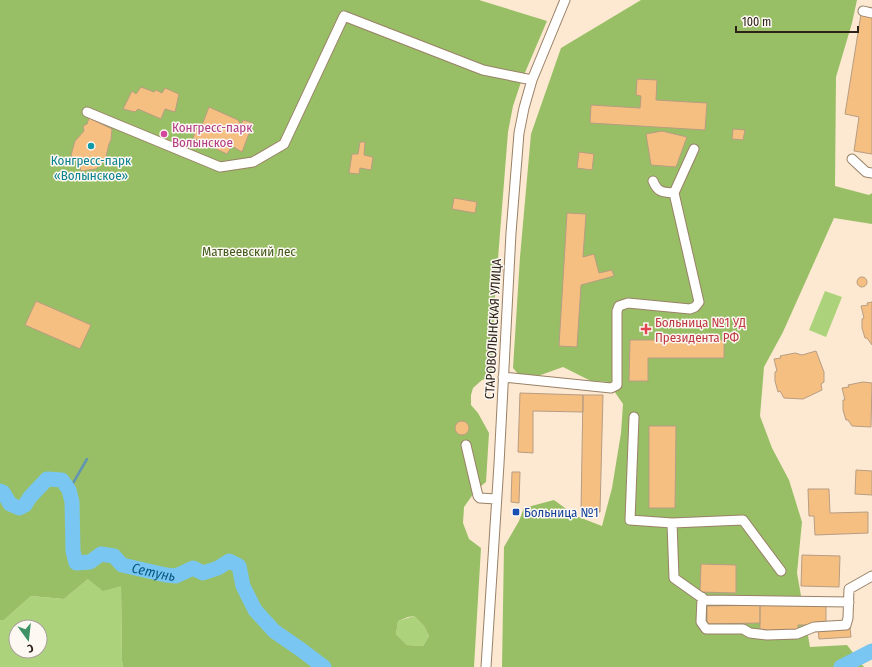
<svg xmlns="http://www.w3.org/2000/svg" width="872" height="667" font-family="'Fira Sans Condensed',sans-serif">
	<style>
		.green { fill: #acd37c; fill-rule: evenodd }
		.forest { fill: #98bf66; fill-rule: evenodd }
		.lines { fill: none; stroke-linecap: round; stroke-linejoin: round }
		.stream { stroke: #6395b1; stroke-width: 2.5 }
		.river { stroke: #7ac6f3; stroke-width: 15 }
		.building { fill: #f6bf82; stroke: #b79d82 }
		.minor-casing { stroke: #998167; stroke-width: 11 }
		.minor { stroke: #fff; stroke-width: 9 }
		.hotel-dot { fill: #d1479c; stroke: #fdf8f2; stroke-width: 1.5 }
		.culture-dot { fill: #0f9aa8; stroke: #fdf8f2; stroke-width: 1.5 }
		.health-dot { fill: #e0444e; stroke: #fdf8f2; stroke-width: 1.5 }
		.transit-dot { fill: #1a4fb4; stroke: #fdf8f2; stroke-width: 1.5 }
		.labels { text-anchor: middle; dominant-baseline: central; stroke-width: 3; stroke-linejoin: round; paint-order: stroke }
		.hotel-label { font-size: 13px; fill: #b23c85; stroke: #fdf8f2; text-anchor: start }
		.culture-label { font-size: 13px; fill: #0d838f; stroke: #fdf8f2 }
		.park-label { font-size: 13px; fill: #415a1c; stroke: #fdf8f2 }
		.health-label { font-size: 13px; fill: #be3a42; stroke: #fdf8f2; text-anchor: start }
		.street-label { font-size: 13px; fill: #2c2218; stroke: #fdf8f2 }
		.transit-label { font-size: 13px; fill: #164399; stroke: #fdf8f2; text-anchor: start }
		.water-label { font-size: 14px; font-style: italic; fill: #07597f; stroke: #fdf8f2 }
	</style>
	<rect width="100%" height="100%" fill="#fde8d1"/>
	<path class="green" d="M825 291 842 297 826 337 809 330Z
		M88 579 121 585 122 661 123 667H0V620H4L31 596 64 599ZM16 627H40V651H16Z
		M414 616 424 626 429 636 423 646 407 645 396 634 398 621Z"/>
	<path class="forest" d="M0 0H479L547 21 521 82 513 106 508 132 494 309 492 377 482 380 473 388 471 395V405L478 413 489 433 486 482 476 490 464 507 463 523 469 539 481 548 474 667H123L122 661 121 586 103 591 88 579 64 599 31 596 4 620H0ZM414 616 424 626 429 636 423 646 407 645 396 634 398 621 408 617Z
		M641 0H857L852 23 836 77 835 186 869 195 872 193V224L834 218 783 332 764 367 760 416 772 448 789 480 802 522 797 573 810 647 847 645 864 667H502L504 547 519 521 524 508 554 500 576 516 602 526 612 488 621 433 623 404 608 382 591 381 563 367 524 381 513 368 520 257 531 134 561 48Z"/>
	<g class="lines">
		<path class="stream" d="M69 490 87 459"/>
		<g class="river">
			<path id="s1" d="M0 491 3 492 10 504 19 508 25 505 30 497 47 479 62 480 69 490 72 502 73 551 76 563 90 562 101 554 114 556 122 565 166 575 176 576 193 568 203 573 218 568 229 561 239 566 243 586 255 610 274 631 300 649 324 667"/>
			<path d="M841 667 872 651"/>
		</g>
	</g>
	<path class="building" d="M861 14 872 16V154L854 151 859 117 845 114Z
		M637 79 657 80 656 100 707 103 705 130 590 123 591 105 640 108 641 96 636 95Z
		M141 87 154 92 156 90 162 93 165 88 179 94 175 112 165 109 161 119 138 109 135 112 123 109 132 91 136 94Z
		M209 107 238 120 241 125 243 120 253 123 242 152 232 146 227 154 193 138 198 124 202 125Z
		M89 118 112 129 111 140 109 144 106 157 103 162 96 169 81 171 79 163 73 159 71 155 75 141 84 131 83 126 87 124Z
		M733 129 745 130 743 140 732 139Z
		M662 131 687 137 676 167 651 165 646 134Z
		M360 142H365L364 155 373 157 371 170 360 168 359 174 349 173 352 154H358Z
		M579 152 594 154 592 170 577 168Z
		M454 198 477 202 475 213 452 209Z
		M567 213 586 214 583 257 594 254 599 273 612 270 614 276 581 285 577 347 559 346Z
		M498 269H502L501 277H497Z
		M857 282a5 5 0 1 1 10 0a5 5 0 1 1-10 0Z
		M36 301 91 325 80 349 25 325Z
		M872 302V345L867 338H865L862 328V319L864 318 861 306 868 305 867 303Z
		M630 340H724V358H648V381H629Z
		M816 351 824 372V382L821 384 822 390 803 399 784 398 780 391 778 392 775 381V372L777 371 774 359 781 358 780 356 795 353 802 355Z
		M863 382 872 383 871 427 852 426 848 420H846L843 410V400H845L842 388 849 387 848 385Z
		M520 393 583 395V412L533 411V453L518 452Z
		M583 395H603L600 512 581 511Z
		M455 428a7 7 0 1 1 14 0a7 7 0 1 1-14 0Z
		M649 426H676L675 508H649Z
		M856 470 872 471V495L855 494Z
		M512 472H520L519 503 511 502Z
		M808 489H829L830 513 868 512V533L815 535 814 516H809Z
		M802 555 840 556 839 587 801 586Z
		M701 564 736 565V593L700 592Z
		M760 605H826V625H798V631H760Z
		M760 605V623L707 624V606Z
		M850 627 851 637 819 639 818 628Z"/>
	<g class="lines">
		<defs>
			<path id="minor" d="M863 11 872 13
				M87 112 220 167 253 162 284 144 344 16 483 70 532 80
				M852 159 866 172 872 173
				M653 181C658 193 663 192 674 193
				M503 377 611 388 617 385V311L619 306 628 303 690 309 695 307 699 302 674 193 694 149
				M634 417 630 520 672 523 674 578 705 600 849 602
				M466 445 478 496 480 498 496 499
				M672 523 743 520 781 571
				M702 597 701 622 706 629H743L750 633 767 635 797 634 814 627 846 625 848 618 849 589 872 576
				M486 667 499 464 511 233 519 133 524 108 532 80 565 0"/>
		</defs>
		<use href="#minor" class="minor-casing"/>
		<use href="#minor" class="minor"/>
	</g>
	<circle class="hotel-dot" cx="164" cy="134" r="4"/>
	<circle class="culture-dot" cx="91" cy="146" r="4"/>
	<path class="health-dot" d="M644 323h4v4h4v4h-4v4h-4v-4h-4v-4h4z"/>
	<rect class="transit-dot" x="512" y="508" width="8" height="8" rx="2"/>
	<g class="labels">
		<g class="hotel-label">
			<text x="172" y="127">Конгресс-парк<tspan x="172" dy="15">Волынское</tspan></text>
		</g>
		<g class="culture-label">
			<text x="91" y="160">Конгресс-парк<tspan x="91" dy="15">«Волынское»</tspan></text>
		</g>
		<g class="park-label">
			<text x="249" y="251">Матвеевский лес</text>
		</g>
		<g class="health-label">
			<text x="655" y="322">Больница №1 УД<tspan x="655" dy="15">Президента РФ</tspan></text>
		</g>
		<g class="street-label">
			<text transform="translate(493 329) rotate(-87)">СТАРОВОЛЫНСКАЯ УЛИЦА</text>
		</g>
		<g class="transit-label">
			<text x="524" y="512">Больница №1</text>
		</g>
		<g class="water-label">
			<text stroke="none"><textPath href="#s1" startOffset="254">Сетунь</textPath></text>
		</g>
	</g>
	<g transform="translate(28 639) rotate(165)"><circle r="19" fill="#fdf8f2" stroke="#a9a29b"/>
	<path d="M0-3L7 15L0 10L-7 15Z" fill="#3e9265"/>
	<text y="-6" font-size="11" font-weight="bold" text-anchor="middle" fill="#2c2218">С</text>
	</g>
	<path d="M736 26v6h122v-6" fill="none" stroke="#2c2218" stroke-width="2"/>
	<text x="742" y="26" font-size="12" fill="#2c2218" stroke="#fdf8f2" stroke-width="3" paint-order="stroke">100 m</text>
</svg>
